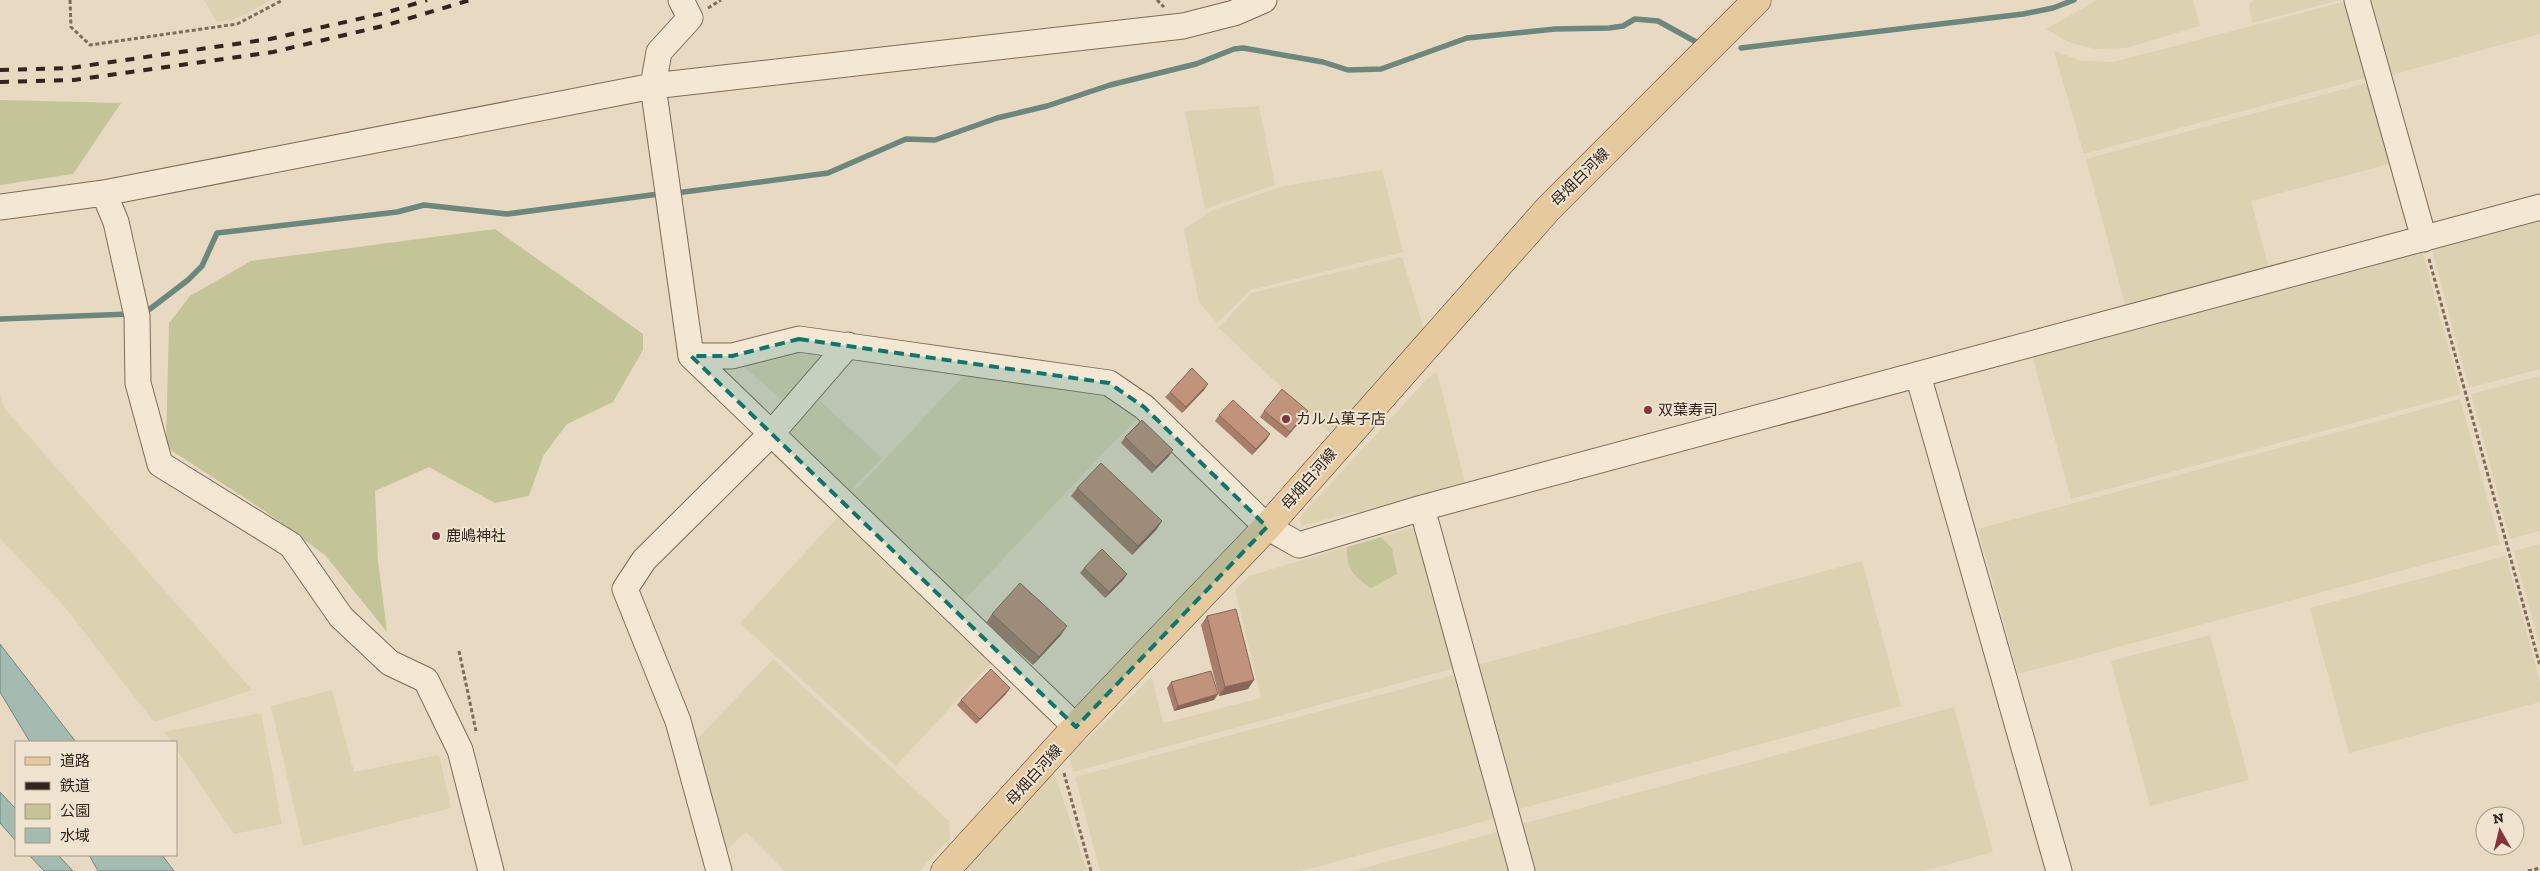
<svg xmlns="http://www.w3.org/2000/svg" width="2540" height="871" font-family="'Zilla Slab','Noto Sans JP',serif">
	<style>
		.farmland { fill: #dcd1b0 }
		.green { fill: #c3c498 }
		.water { fill: #a4bbb2; stroke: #6c877e }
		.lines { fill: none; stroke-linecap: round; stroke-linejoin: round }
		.stream { stroke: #6c877e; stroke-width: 5.5 }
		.minor-casing { stroke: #7f6b5b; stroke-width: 27 }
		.major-casing { stroke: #4d3a2f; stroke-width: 29 }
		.path { stroke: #7f6b5b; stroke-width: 3; stroke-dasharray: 4 2.5; stroke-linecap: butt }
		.minor { stroke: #f4e7d4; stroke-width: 25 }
		.major { stroke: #e7c99e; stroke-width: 28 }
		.rail { stroke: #31251e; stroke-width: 4; stroke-dasharray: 9 9; stroke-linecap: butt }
		.wall { fill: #a67e6b }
		.shaded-wall { fill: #876657 }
		.building { fill: #c1927c; stroke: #876657 }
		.marked { fill: #0f766e; fill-opacity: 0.2; stroke: #0f766e; stroke-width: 4; stroke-dasharray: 10 6; stroke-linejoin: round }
		.poi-dot { fill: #87333c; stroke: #f0e4d1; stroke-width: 2 }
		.labels { text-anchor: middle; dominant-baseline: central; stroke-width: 4; stroke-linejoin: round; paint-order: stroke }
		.street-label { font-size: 15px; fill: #31251e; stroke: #f0e4d1 }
		.poi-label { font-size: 15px; fill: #31251e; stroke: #f0e4d1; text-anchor: start }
	</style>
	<rect width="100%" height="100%" fill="#e8d9c2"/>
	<path class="farmland" d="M204 0H271L236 19 217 22Z
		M2098 0H2193L2200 26 2126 48 2096 49 2071 43 2046 29Z
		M2253 0H2340L2252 23 2249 5Z
		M2351 0 2372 76 2084 154 2054 51 2082 61 2113 62Z
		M2363 0H2540V34L2384 77Z
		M2374 81 2396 162 2251 201 2269 269 2126 308 2086 159Z
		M1259 106 1275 185 1205 209 1185 111Z
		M1382 170 1403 252 1251 290 1217 323 1199 302 1184 229 1211 211 1280 187Z
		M2540 214V369L2469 388 2430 243Z
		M2422 250 2461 394 2071 499 2032 355Z
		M1402 257 1425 332 1330 433 1219 328 1251 293Z
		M778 347 835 350 788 405 737 361Z
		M969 370 1105 390 1137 418 964 600 852 494Z
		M1437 372 1466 487 1374 512H1353L1302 526 1299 518 1428 378Z
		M2540 376V531L2510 539 2471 394Z
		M0 393 4 408 252 690 154 722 64 606 0 538Z
		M815 396 882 458 850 492 783 430Z
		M2460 399 2500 544 2018 674 1978 529Z
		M840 515 996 658 896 766 740 623Z
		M1424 524 1462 666 1073 772 1069 756 1152 677 1163 723 1261 698 1235 590 1249 576 1347 547V559L1392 548 1381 537Z
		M2540 544V647L2514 551Z
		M2506 556 2540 682V702L2349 753 2310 608Z
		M1862 561 1901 706 1516 810 1477 665Z
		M2210 635 2249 780 2150 806 2111 661Z
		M773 659 949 821 950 839 919 871H785L746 832 725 851 692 745Z
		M1465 672 1504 816 1301 871H1100L1075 777Z
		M332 690 354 772 439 755 451 808 303 846 271 706Z
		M1954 707 1993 852 1923 871H1534L1522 824Z
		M261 713 282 824 234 834 176 749V742H171L164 732Z
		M1054 772 1087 871H961Z
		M1505 830 1516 871H1353Z"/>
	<path class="green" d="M0 100 121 103 73 174 0 185Z
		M495 229 643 334V350L613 402 567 424 543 456 529 496 495 503 429 467 375 491 378 561 387 632 325 555 265 511 166 447 169 323 190 296 251 261Z
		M1381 537 1392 548 1397 574 1371 588C1353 575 1346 569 1347 547Z"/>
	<path class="water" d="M0 644 76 742H30L0 692Z
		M0 792 16 809V841L0 823Z
		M29 855H58L73 871H44Z
		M89 855H162L174 871H98Z"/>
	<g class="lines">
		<path class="stream" d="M1741 48 2023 14 2053 8 2074 0
			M676 193 828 173 906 139 935 140 997 118 1047 106 1110 85 1196 64 1234 49 1243 48 1323 62 1348 70 1381 69 1467 38 1555 29 1609 28 1623 26 1635 19 1658 21 1698 43
			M150 309 188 280 202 266 217 233 397 212 424 205 507 214 659 194
			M0 319 130 314"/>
		<defs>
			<path id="minor" d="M681 0 690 18 659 52 653 86 691 356 1076 727
				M2357 0 2424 239
				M104 193 116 222 137 316 138 383 160 464 291 545 341 617 390 663 426 680 460 750 491 871
				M0 207 104 193 653 86 1183 26 1234 13 1264 0
				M691 356H732L799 339 1109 383 1144 407 1267 527 1299 545 1422 508 2540 207
				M1918 375 2059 871
				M1422 508 1522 871
				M719 871 678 721 625 589 644 560 771 434 848 345"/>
			<path id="major" d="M945 871 1076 727 1267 527 1548 209 1757 0"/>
		</defs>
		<use href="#minor" class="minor-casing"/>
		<use href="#major" class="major-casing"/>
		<path class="path" d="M70 0 71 27 90 45 237 24 283 0
			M1157 0 1164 7
			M708 8 721 0
			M2429 259 2540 666
			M459 651 476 731
			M1064 773 1091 871
			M2528 871 2540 868"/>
		<use href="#minor" class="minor"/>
		<use href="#major" class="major"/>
		<path class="rail" d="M0 70 70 68 270 39 385 13 427 0
			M0 82 74 80 273 52 387 25 470 0"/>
	</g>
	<path class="wall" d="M1204 390 1182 413 1165 397 1170 392Z
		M1264 411H1308L1286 438 1260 417Z
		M1219 415 1270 434 1266 440 1252 455 1215 421Z
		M1125 437 1169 456 1152 473 1121 443Z
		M1077 488 1162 521 1156 530 1132 555 1071 496Z
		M1084 568 1127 574 1123 580 1105 598 1080 573Z
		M992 614 1061 635 1033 665 986 623Z
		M1207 616 1248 689 1219 696 1201 625Z
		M1171 682 1214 700 1174 711 1167 688Z
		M1006 694 976 724 957 705 961 700Z"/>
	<path class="shaded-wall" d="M1208 384 1204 390 1182 413 1186 407Z
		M1308 411 1304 417 1286 438 1290 432Z
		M1270 434 1266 440 1252 455 1256 449Z
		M1173 450 1169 456 1152 473 1156 467Z
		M1162 521 1156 530 1132 555 1138 546Z
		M1127 574 1123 580 1105 598 1109 592Z
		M1067 626 1061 635 1033 665 1039 657Z
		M1254 680 1248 689 1219 696 1225 687Z
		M1010 688 1006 694 976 724 980 719Z
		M1218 694 1214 700 1174 711 1178 706Z"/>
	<path class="building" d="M1192 368 1208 384 1186 407 1170 392Z
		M1282 389 1308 411 1290 432 1264 411Z
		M1233 400 1270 434 1256 449 1219 415Z
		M1142 420 1173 450 1156 467 1125 437Z
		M1101 463 1162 521 1138 546 1077 488Z
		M1102 549 1127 574 1109 592 1084 568Z
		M1020 583 1067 626 1039 657 992 614Z
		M1236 609 1254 680 1225 687 1207 616Z
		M991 669 1010 688 980 719 961 700Z
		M1211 671 1218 694 1178 706 1171 682Z"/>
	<path class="marked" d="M799 339 1109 383 1144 407 1267 527 1076 727 691 356H732Z"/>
	<g class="poi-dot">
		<circle cx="1648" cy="410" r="5"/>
		<circle cx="1286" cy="419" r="5"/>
		<circle cx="436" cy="536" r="5"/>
	</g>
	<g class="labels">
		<g class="street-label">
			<text transform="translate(1580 177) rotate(-45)">母畑白河線</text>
			<text transform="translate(1309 479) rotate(-49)">母畑白河線</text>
			<text transform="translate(1034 775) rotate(-48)">母畑白河線</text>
		</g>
		<g class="poi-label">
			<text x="1658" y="410">双葉寿司</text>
			<text x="1296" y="419">カルム菓子店</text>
			<text x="446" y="536">鹿嶋神社</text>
		</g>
	</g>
	<rect x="15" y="741" width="162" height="115" fill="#f0e4d1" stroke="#a49889"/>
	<rect x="25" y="757" width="25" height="8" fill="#e7c99e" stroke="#a49889"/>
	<text x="60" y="766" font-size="15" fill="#31251e">道路</text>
	<rect x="25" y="782" width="25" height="8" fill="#31251e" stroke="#a49889"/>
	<text x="60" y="791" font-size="15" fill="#31251e">鉄道</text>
	<rect x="25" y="804" width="25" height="15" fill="#c3c498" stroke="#a49889"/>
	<text x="60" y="816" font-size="15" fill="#31251e">公園</text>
	<rect x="25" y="828" width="25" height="15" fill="#a4bbb2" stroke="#a49889"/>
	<text x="60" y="841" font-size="15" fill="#31251e">水域</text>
	<g transform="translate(2500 831) rotate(352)"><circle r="24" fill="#f0e4d1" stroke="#a49889"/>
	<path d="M0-4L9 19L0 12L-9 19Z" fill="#87333c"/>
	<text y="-8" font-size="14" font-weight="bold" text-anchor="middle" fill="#31251e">N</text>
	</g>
</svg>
